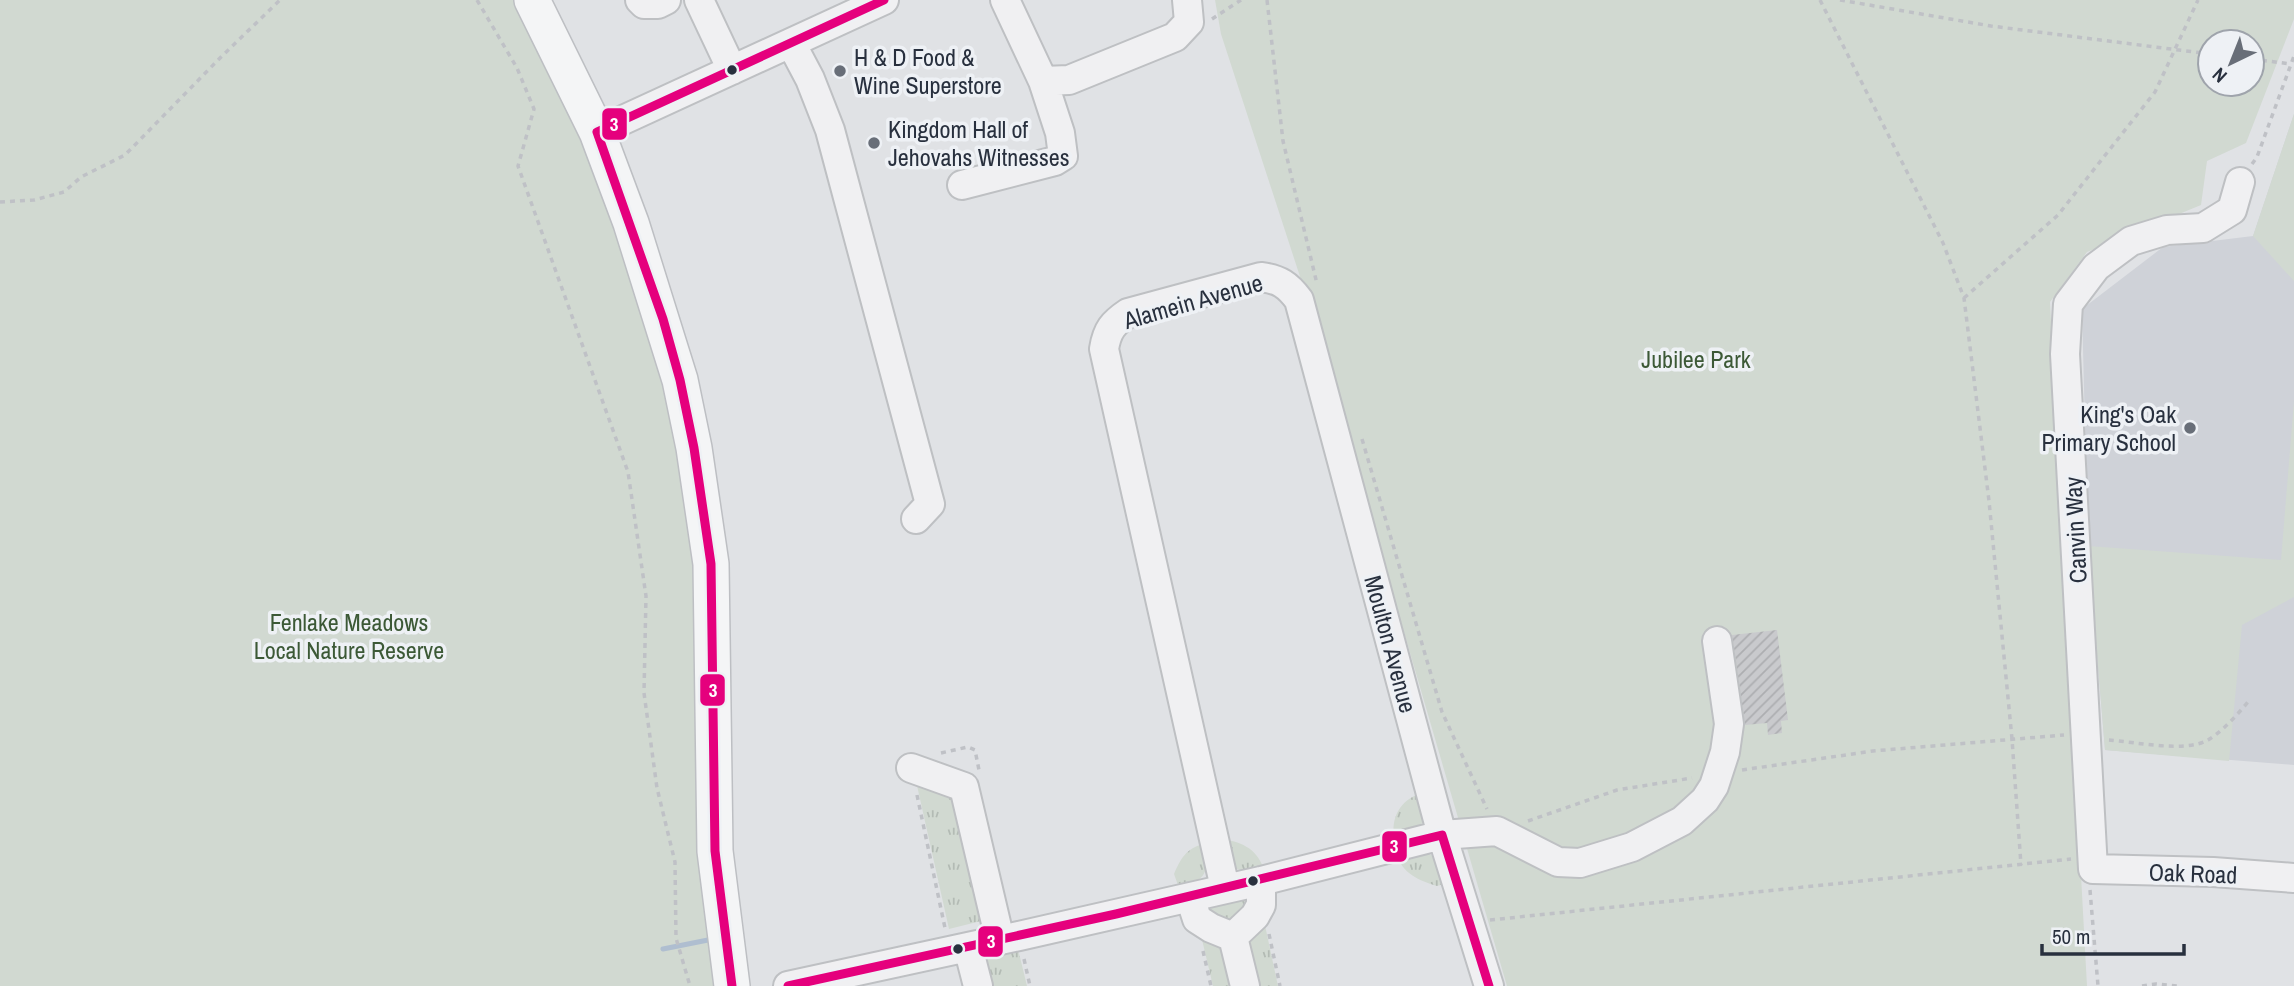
<svg xmlns="http://www.w3.org/2000/svg" width="2294" height="986" font-family="'Archivo Narrow',sans-serif">
	<style>
		.built { fill: #cfd2d8 }
		.grass { fill: url(#grass-tufts) }
		.green { fill: #d1d9d1; fill-rule: evenodd }
		.lines { fill: none; stroke-linecap: round; stroke-linejoin: round }
		.stream { stroke: #afbed0; stroke-width: 5 }
		.building { fill: url(#building-hatch) }
		.minor-casing { stroke: #bec0c3; stroke-width: 32 }
		.major-casing { stroke: #bdbfc3; stroke-width: 38 }
		.path { stroke: #bfc1c6; stroke-width: 3.5; stroke-dasharray: 5 5; stroke-linecap: butt }
		.minor { stroke: #f0f0f2; stroke-width: 28 }
		.major { stroke: #f4f5f6; stroke-width: 35 }
		.bus-1-casing { stroke: #eef1f5; stroke-width: 14 }
		.bus-1 { stroke: #e5007d; stroke-width: 9 }
		.bus-dot { fill: #28303e; stroke: #eef1f5; stroke-width: 2.5 }
		.poi-dot { fill: #686e78; stroke: #eef1f5; stroke-width: 2.5 }
		.labels { text-anchor: middle; dominant-baseline: central; stroke-width: 7; stroke-linejoin: round; paint-order: stroke }
		.poi-label { font-size: 24px; fill: #28303e; stroke: #eef1f5; text-anchor: start }
		.street-label { font-size: 24px; fill: #28303e; stroke: #eef1f5 }
		.park-label { font-size: 24px; fill: #3c5936; stroke: #eef1f5 }
		.line-badge { stroke: #eef1f5; stroke-width: 2.5 }
		.badge-label { font-size: 19px; text-anchor: middle; font-weight: bold; fill: #fff }
	</style>
	<defs>
		<pattern id="grass-tufts" width="24" height="20" patternUnits="userSpaceOnUse" patternTransform="scale(1.75)"><rect width="24" height="20" fill="#d1d9d1"/><path d="M3 7l-1-3M5 7V3M7 7l1-3M15 17l-1-3M17 17v-4M19 17l1-3" fill="none" stroke="#b3bbb4"/></pattern>
		<pattern id="building-hatch" width="6" height="6" patternUnits="userSpaceOnUse" patternTransform="scale(1.75)"><rect width="6" height="6" fill="#c9cacd"/><path d="M-1 1l2-2M0 6l6-6M5 7l2-2" fill="none" stroke="#adaeb1"/></pattern>
	</defs>
	<rect width="100%" height="100%" fill="#e0e2e5"/>
	<path class="built" d="M2294 114V765L2105 750 2088 546 2082 309 2163 247 2253 236Z"/>
	<path class="grass" d="M916 781 956 792 985 920 949 929Z
		M1421 793C1429 824 1423 830 1394 838 1391 816 1401 800 1421 793Z
		M1220 839C1240 841 1256 848 1263 867 1232 878 1231 864 1220 839Z
		M1203 844C1211 871 1206 881 1179 888L1174 874C1181 858 1186 849 1203 844Z
		M1422 851C1439 856 1441 867 1447 883L1437 886C1420 881 1401 873 1397 854Z
		M1249 895V909L1228 923 1217 922 1201 903Z
		M1263 916 1278 986H1251L1246 963 1249 927Z
		M1199 927 1222 942 1231 986H1213Z
		M1017 945 1027 986H986L985 953Z"/>
	<path class="green" d="M0 0H516L591 149 670 384 697 572 721 986H0Z
		M1215 0H2294V19L2246 143 2207 161 2201 205 2087 252 2050 302 2087 986H1507L1305 292 1221 34ZM2210 42H2252V84H2210Z
		M2294 114V281L2253 236Z
		M2294 401V597L2242 625 2229 761 2105 750 2088 546 2281 560Z"/>
	<g class="lines">
		<path class="stream" d="M663 949 708 940"/>
	</g>
	<path class="building" d="M1777 630 1788 720 1781 721 1782 733 1768 735 1767 723 1745 725 1732 635Z"/>
	<g class="lines">
		<defs>
			<path id="minor" d="M640 0 644 4H658L666 0
				M699 0 732 70
				M1005 0 1043 81 1069 80 1175 37 1189 22 1187 0
				M791 43 810 79 830 130 930 504 916 519
				M597 132 884 0
				M2240 182 2232 210 2203 228 2167 230 2131 241 2096 267 2068 304 2065 354 2093 869 2213 872 2294 878
				M962 185 1055 161 1063 156 1060 133 1043 81
				M911 768 964 787 1000 940
				M1225 888 1104 349C1107 330 1113 323 1128 313L1261 277C1279 279 1288 285 1299 300L1442 835 1489 986
				M1190 897 1197 919 1211 928 1233 937 1255 916 1261 905V881
				M1233 937 1245 986
				M968 947 978 986
				M788 986 1019 936 1261 881 1442 835 1497 831 1558 862 1580 863 1632 847 1682 821 1705 800 1714 786 1725 752 1729 724 1717 641"/>
			<path id="major" d="M532 0 597 132 631 223 680 380 694 448 711 564 715 851 732 986"/>
		</defs>
		<use href="#minor" class="minor-casing"/>
		<use href="#major" class="major-casing"/>
		<path class="path" d="M477 0 517 68 534 109 518 166 628 472 646 596 644 693 657 788 675 862 676 938 690 986
			M1267 0 1283 141 1317 284
			M1820 0 1943 243 1964 298 1989 501 2012 739 2021 865
			M1840 0 1991 26 2210 54
			M1212 19 1241 0
			M2252 59 2291 64
			M2252 164 2257 157 2294 56
			M0 202 34 200 64 192 81 177 125 155 221 57 280 0
			M1964 298 2058 215 2155 92 2198 0
			M1362 439 1442 712 1487 809
			M2109 740C2136 742 2185 753 2208 740 2224 730 2236 716 2248 702
			M941 753 968 747 975 750 979 770
			M1742 770 1873 751 2064 735
			M917 795 945 928
			M1528 821 1617 790 1692 778
			M2090 890 2098 986
			M1490 920 2071 859
			M1269 934 1280 986
			M1203 951 1211 986
			M1024 959 1030 986
			M2142 986 2156 984 2178 986"/>
		<use href="#minor" class="minor"/>
		<use href="#major" class="major"/>
		<defs>
			<path id="bus-1" d="M732 986 715 851 711 564 694 448 680 380 663 319 597 132 884 0
				M788 986 1116 914 1442 835 1489 986"/>
		</defs>
		<use href="#bus-1" class="bus-1-casing"/>
		<use href="#bus-1" class="bus-1"/>
	</g>
	<g class="bus-dot">
		<circle cx="732" cy="70" r="6"/>
		<circle cx="1253" cy="881" r="6"/>
		<circle cx="958" cy="949" r="6"/>
	</g>
	<g class="poi-dot">
		<circle cx="840" cy="71" r="7"/>
		<circle cx="874" cy="143" r="7"/>
		<circle cx="2190" cy="428" r="7"/>
	</g>
	<g class="labels">
		<g class="poi-label">
			<text x="854" y="57">H &amp; D Food &amp;<tspan x="854" dy="28">Wine Superstore</tspan></text>
			<text x="888" y="129">Kingdom Hall of<tspan x="888" dy="28">Jehovahs Witnesses</tspan></text>
			<text x="2176" y="414" text-anchor="end">King's Oak<tspan x="2176" dy="28">Primary School</tspan></text>
		</g>
		<g class="street-label">
			<text transform="translate(1193 301) rotate(-16)">Alamein Avenue</text>
			<text transform="translate(2075 530) rotate(-93)">Canvin Way</text>
			<text transform="translate(1391 644) rotate(75)">Moulton Avenue</text>
			<text transform="translate(2193 873) rotate(2)">Oak Road</text>
		</g>
		<g class="park-label">
			<text x="1696" y="359">Jubilee Park</text>
			<text x="349" y="622">Fenlake Meadows<tspan x="349" dy="28">Local Nature Reserve</tspan></text>
		</g>
	</g>
	<g class="line-badge">
		<rect x="601" y="107" width="27" height="34" rx="7" fill="#e5007d"/>
		<rect x="699" y="673" width="27" height="34" rx="7" fill="#e5007d"/>
		<rect x="1381" y="830" width="27" height="33" rx="7" fill="#e5007d"/>
		<rect x="977" y="925" width="27" height="33" rx="7" fill="#e5007d"/>
	</g>
	<g class="badge-label">
		<text x="614" y="131">3</text>
		<text x="713" y="697">3</text>
		<text x="1394" y="853">3</text>
		<text x="991" y="948">3</text>
	</g>
	<g transform="translate(2231 63) rotate(223)"><circle r="33" fill="#eef1f5" stroke="#9fa4ac" stroke-width="2"/>
	<path d="M0-5L12 26L0 18L-12 26Z" fill="#686e78"/>
	<text y="-10" font-size="19" font-weight="bold" text-anchor="middle" fill="#28303e">N</text>
	</g>
	<path d="M2042 944v10h142v-10" fill="none" stroke="#28303e" stroke-width="3.5"/>
	<text x="2052" y="944" font-size="21" fill="#28303e" stroke="#eef1f5" stroke-width="5" paint-order="stroke">50 m</text>
</svg>
